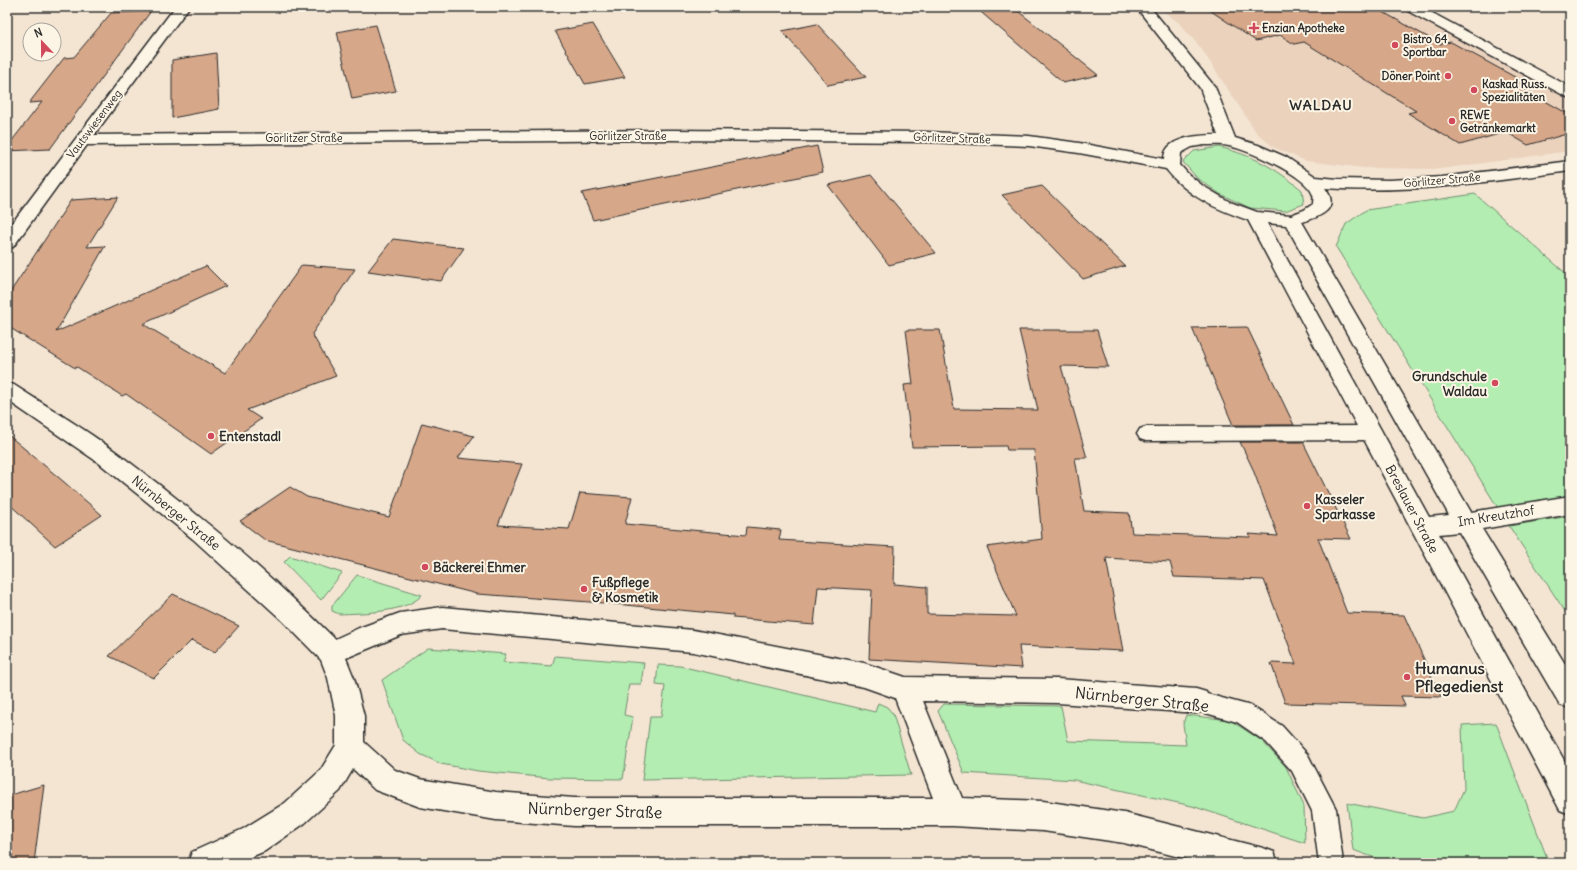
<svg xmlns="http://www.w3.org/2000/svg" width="1577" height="870" font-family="Delius,sans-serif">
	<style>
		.built { fill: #ebd2bd }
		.green { fill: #b3edb1; stroke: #6f8c6e }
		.building { fill: #d6a789; stroke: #2b2b2b }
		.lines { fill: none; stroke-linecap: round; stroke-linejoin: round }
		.lane-casing { stroke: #2b2b2b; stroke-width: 3 }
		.street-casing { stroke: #2b2b2b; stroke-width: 3 }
		.lane { fill: #fcf5e5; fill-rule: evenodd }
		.street { fill: #fcf5e5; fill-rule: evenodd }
		.poi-dot { fill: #d1495b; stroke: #fcf5e5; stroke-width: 1.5 }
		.labels { text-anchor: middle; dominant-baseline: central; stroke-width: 4; stroke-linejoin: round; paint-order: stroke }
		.far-poi-label { font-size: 11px; font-weight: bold; fill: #2b2b2b; stroke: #fcf5e5; text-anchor: start }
		.far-street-label { font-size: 11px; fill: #2b2b2b; stroke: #fcf5e5 }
		.poi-label { font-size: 13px; font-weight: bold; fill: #2b2b2b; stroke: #fcf5e5; text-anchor: start }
		.street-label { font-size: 13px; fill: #2b2b2b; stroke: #fcf5e5 }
		.far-district-label { font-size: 14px; font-weight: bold; letter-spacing: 1px; fill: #2b2b2b; stroke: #fcf5e5 }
		.near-poi-label { font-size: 16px; font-weight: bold; fill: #2b2b2b; stroke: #fcf5e5; text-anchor: start }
		.near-street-label { font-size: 16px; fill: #2b2b2b; stroke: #fcf5e5 }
	</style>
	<rect width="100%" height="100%" fill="#f4e5d3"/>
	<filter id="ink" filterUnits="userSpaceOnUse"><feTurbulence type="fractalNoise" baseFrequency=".025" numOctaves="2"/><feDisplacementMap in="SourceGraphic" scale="8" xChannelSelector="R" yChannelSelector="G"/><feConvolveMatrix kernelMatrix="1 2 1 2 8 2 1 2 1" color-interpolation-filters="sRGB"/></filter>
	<g filter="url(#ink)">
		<path class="built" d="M1157 7H1400L1570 100V151L1440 169 1364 168 1306 161 1273 147 1256 132 1200 47 1178 22Z"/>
		<path class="green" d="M1219 147C1254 156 1274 167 1302 190L1304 204 1285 211 1250 208 1220 194 1197 178 1183 162 1194 151Z
			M1475 194 1570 277V496L1498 508 1336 247 1346 224 1366 210Z
			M1570 516V619L1509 526Z
			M290 556 342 573 321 600 284 562Z
			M357 575 422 595C406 613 362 613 339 614L332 611V606Z
			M428 648 506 654 503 662 552 666 555 656 644 663 641 684H629L624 715 633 717 623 779 550 778 478 771 441 764 420 754 403 740 382 680Z
			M658 665 680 666 875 712 878 703 887 707 893 714 911 775 642 780 650 717H661L665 686 656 685Z
			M944 704 1061 706 1068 741 1186 745 1183 724 1186 715 1230 720 1262 741 1286 767 1304 806 1305 843 1192 806 1074 780 964 773 938 711Z
			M1496 723 1549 863H1389L1353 850 1347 803 1423 818 1454 811 1464 789 1462 725Z"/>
		<path class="building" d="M975 7H1013L1098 75 1063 83Z
			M1205 7H1374L1440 44 1451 42 1524 82 1515 84 1570 115V133L1528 145 1506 132 1460 145 1408 113 1416 111 1304 42 1294 44 1280 35 1256 41Z
			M151 11 50 149 7 151V147L42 102 29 103 64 58 74 57 111 13Z
			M593 24 625 77 585 84 555 31Z
			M817 24 866 77 828 85 782 31Z
			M376 25 396 91 352 99 337 32Z
			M216 53 219 109 172 118V60Z
			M817 146 823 172 593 220 582 193Z
			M871 175 936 253 889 265 828 185Z
			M1042 186 1082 225 1125 266 1083 279 1002 195Z
			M118 197 87 247 105 246 56 332 206 266 226 286 143 324 225 373 302 265 355 269 312 334 336 376 247 410 261 419 211 454 126 394 122 396 77 367 75 368 7 326V297L71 200Z
			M393 239 440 245 464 248 441 281 368 271Z
			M1247 327 1294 425H1233L1192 328Z
			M906 330H940L954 409 1038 410 1019 330H1097L1108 367 1061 366 1087 458H1075L1084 511 1129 513 1132 533 1250 537 1249 534 1278 536 1252 467 1240 442H1303L1351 539 1318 538 1347 613 1404 615 1441 697 1401 696 1405 706 1285 703 1271 663 1296 664 1264 580 1174 577 1170 562 1106 558 1123 651 1019 646 1022 668 869 659 872 590 818 587 814 625 733 618V615L604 603 477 594 265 540 240 521 290 487 307 497 389 517 422 423 474 436 458 458 522 464 498 525 569 529 580 493 632 497 625 524 746 535 747 527 781 530 779 540 895 547 894 584 927 587V614L1016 616 987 547 1042 539 1034 450H1007L1006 446 912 447 904 385 913 384Z
			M7 434 64 482 102 515 55 546 7 502Z
			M173 594 239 626 215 652 192 640 154 678 109 656Z
			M44 785 34 863H7V796Z"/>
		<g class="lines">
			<defs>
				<path id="lane" d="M1371 426 1377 428 1380 433 1377 438 1371 440 1146 441 1140 439 1137 434 1140 429 1146 427Z
					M1196 691 1251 706 1282 726 1308 755 1336 809 1343 863H1319L1312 811 1292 771 1266 742 1237 722 1188 708 1185 701 1188 694Z"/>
				<path id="street" d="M175 7H189L94 135 670 130 926 132 1029 136 1079 143 1164 159C1164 136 1202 135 1218 135L1200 88 1136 7H1150L1215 87 1235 138 1258 145 1286 157 1316 177 1338 179 1390 180 1442 177 1570 161V171C1489 182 1408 194 1325 188 1341 209 1320 217 1302 222L1471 512 1570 496V514L1482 529 1570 672V708L1560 705 1459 532 1439 534 1570 771V814L1560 810 1248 220C1216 209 1187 196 1166 169L1079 153 1029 146 926 142 670 140 87 145 13 247 7 248V230ZM1204 145C1212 145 1221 144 1229 146 1248 150 1306 175 1313 195 1314 198 1313 201 1313 204L1304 210 1291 215 1257 212 1230 202 1203 186 1188 174 1180 165 1181 153 1192 147ZM1267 223 1286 225 1449 515 1429 517Z
					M1404 7H1421L1570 87V98L1565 96 1406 10Z
					M7 383 14 385C48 407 83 428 116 452 193 509 267 571 335 639L359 628 400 613 442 607 693 630 864 663 905 677 1058 679 1196 689 1206 692 1210 701 1206 710 1196 713 1058 703 923 701 962 798 1043 801 1124 813 1263 848 1274 852 1278 863H1203L1124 843 1043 831 953 826H574L496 820 420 807 375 790 353 769 340 791 305 823 265 851 237 863H188L192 852 243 829 285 803 320 771 336 745V716L328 678 321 660 283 621 193 539 99 463 7 400ZM442 629 693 652 864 687 895 698 933 798H574L496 792 420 779 395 770 364 742V716L354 678 346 658 401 635Z"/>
			</defs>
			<use href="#lane" class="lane-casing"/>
			<use href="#street" class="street-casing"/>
			<use href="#lane" class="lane"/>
			<use href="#street" class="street"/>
		</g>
	</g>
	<g class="poi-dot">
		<path d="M1252 22h4v4h4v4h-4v4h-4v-4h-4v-4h4z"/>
		<circle cx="1395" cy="45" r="4"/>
		<circle cx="1448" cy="76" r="4"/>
		<circle cx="1474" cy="90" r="4"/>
		<circle cx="1452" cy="121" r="4"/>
		<circle cx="1495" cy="383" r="4"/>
		<circle cx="211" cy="436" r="4"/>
		<circle cx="1307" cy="506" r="4"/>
		<circle cx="425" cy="567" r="4"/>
		<circle cx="584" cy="589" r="4"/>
		<circle cx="1407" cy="677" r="4"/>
	</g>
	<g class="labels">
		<g class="far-poi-label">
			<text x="1262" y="28">Enzian Apotheke</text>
			<text x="1403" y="39">Bistro 64<tspan x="1403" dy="13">Sportbar</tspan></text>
			<text x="1440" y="76" text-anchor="end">Döner Point</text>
			<text x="1482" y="84">Kaskad Russ.<tspan x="1482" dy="13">Spezialitäten</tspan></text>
			<text x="1460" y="115">REWE<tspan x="1460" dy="13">Getränkemarkt</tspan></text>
		</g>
		<g class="far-street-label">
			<text transform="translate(94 124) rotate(-53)">Vautswiesenweg</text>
			<text x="628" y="136">Görlitzer Straße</text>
			<text x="304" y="138">Görlitzer Straße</text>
			<text transform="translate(952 138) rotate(2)">Görlitzer Straße</text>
			<text transform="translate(1442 180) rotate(-5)">Görlitzer Straße</text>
		</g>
		<g class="poi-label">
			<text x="1487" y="376" text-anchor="end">Grundschule<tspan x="1487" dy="15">Waldau</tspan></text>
			<text x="219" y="436">Entenstadl</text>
			<text x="1315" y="499">Kasseler<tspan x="1315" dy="15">Sparkasse</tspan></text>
			<text x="433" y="567">Bäckerei Ehmer</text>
			<text x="592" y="582">Fußpflege<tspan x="592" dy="15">&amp; Kosmetik</tspan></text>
		</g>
		<g class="street-label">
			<text transform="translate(1412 509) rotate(62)">Breslauer Straße</text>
			<text transform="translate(176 513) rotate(39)">Nürnberger Straße</text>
			<text transform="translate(1496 516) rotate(-9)">Im Kreutzhof</text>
		</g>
		<g class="far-district-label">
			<text x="1321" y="105">WALDAU</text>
		</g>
		<g class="near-poi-label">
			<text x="1415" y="668">Humanus<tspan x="1415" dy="18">Pflegedienst</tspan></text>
		</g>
		<g class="near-street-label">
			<text transform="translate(1142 699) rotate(6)">Nürnberger Straße</text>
			<text transform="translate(595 810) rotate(2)">Nürnberger Straße</text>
		</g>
	</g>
	<rect width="1577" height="870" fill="none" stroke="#fcf5e5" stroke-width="24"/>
	<rect x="12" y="12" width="1553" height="846" fill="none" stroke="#2b2b2b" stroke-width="1.5" filter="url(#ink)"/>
	<g transform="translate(42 42) rotate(338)"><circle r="19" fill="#fcf5e5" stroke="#a8a49b"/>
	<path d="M0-3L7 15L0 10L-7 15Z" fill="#d1495b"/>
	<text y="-6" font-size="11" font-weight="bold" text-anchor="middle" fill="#2b2b2b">N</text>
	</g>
</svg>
